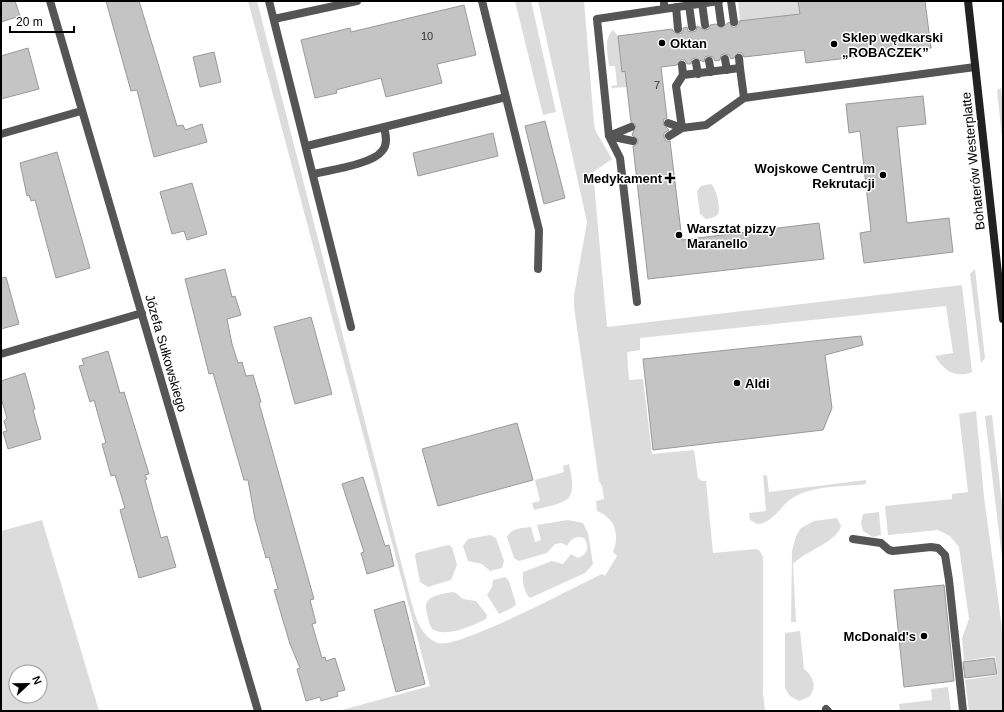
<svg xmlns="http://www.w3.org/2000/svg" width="1004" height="712" font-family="Helvetica,sans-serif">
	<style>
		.green { fill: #dcdcdc; fill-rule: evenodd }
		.building { fill: #c4c4c4; stroke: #999 }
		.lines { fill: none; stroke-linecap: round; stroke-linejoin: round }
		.lane { stroke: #555; stroke-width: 8 }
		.street { stroke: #555; stroke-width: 8 }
		.secondary { stroke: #222; stroke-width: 8 }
		.poi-dot { fill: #000; stroke: #fff; stroke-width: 1.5 }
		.labels { text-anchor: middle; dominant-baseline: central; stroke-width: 3; stroke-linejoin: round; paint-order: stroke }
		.number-label { font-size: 11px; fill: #313131 }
		.poi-label { font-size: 13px; font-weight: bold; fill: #000; stroke: #fff; text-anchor: start }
		.street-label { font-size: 13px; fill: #000; stroke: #fff }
	</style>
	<rect width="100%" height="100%" fill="#fff"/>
	<path class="green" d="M248 1H257L411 601C416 618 420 636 438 643 457 650 578 585 602 574L605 576 617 556 613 552C620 534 615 518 597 511L596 501 604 499 602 486 599 481 574 307V295L587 222 538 1H584L594 124 596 132 612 159 593 172 607 327 962 285 972 372C956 379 943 370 935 356L953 353 946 306 640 338V350L627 352 629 380 643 379 652 454 694 450 698 478 702 481H706L713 553 755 549 759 550 763 557V693L765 711H338L430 686Z
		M515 1H531L556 112 543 115Z
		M738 1H805L798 2 800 18 740 21Z
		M613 30 618 36 622 71H625L627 87 612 88 611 86 617 85 615 66H609C608 54 603 40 613 30Z
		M1001 88 1003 106V147L997 90Z
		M711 184C716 187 721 209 718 214 715 218 710 218 706 219L700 214 697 191 701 186Z
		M975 269 985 358 981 363 970 274Z
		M976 411 984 497 1003 635V711H969L965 680 998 675 995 656 964 661 962 638 969 619 959 547 950 536 938 530 888 535 885 506 952 499V494L968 492 959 414Z
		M992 415 1003 512V566L985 416Z
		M569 464C578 504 568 501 534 510L532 503 540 501 535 480 564 472 563 466Z
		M763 475 767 476 769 492 866 480V484C844 487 816 485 796 496 781 503 775 523 757 524L750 520 749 513 766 511Z
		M879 512 881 535 873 537 863 531 861 523 863 514Z
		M837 518 841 526C837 542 805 551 793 564L796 622H791L792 551 796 536 801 528 814 521Z
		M42 520 99 711H1V531ZM16 672H40V696H16Z
		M568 520 583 523 588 533 593 564 585 573 530 598C524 593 522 580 523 572L552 561 563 564 571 554 578 558C588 554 590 547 584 538 575 535 571 539 567 546L562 543 555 544 547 553 519 561 514 558 507 537C511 528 522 528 531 527L535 542 541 540 537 525Z
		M490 535 496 538 504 561 502 568 490 571 482 564 468 561 463 546 468 539Z
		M448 545 452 547 457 565 451 580 428 587 420 582 415 556 416 553Z
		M505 577 509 581 516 604 512 608 499 614 487 595 492 587 493 580Z
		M452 592 456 593 463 599 476 601 487 615 486 619C472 626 446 638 432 629 429 624 428 618 427 613 422 596 438 595 452 592Z
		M800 631 804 669C813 676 818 687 809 697L799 701 790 696 785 688V633Z
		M948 687 951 711H900L899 704 932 700 931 689Z"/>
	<path class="building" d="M1 1H15L20 16 1 22Z
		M106 1H139L177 126 183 125 185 130 202 124 207 142 154 157 137 90 131 91Z
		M798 1H925L931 48 806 63 804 50 744 57 742 53H738L734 58 731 59 729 55 724 54 721 55 720 60 715 61 713 57 708 56 705 57 704 62 695 58 692 59 691 64H687L685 60H681L677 65 661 67 667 118 664 119 663 124 669 130 664 133V137L666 141H670L682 240 819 223 824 259 648 279 633 146 637 144 638 140 632 135 636 125 631 122 625 71 622 72 618 36 672 29 674 32 679 34 683 32V28L687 27 688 31 692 32 696 31 697 26 705 30 709 29 710 25 716 24 721 28 729 22 732 27H735L739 24V21L800 14Z
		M464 5 476 55 437 64 442 83 386 97 381 78 336 90 337 93 315 98 301 40 350 28 351 32Z
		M28 48 39 89 1 99V56Z
		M214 52 221 82 200 87 193 57Z
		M923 96 926 124 897 127 907 223 949 218 953 252 864 263 860 233 871 231 860 131 849 133 846 104Z
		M545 121 565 198 544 204 525 126Z
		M493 133 498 156 418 176 413 153Z
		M57 152 90 268 56 278 35 200 31 201 29 195 27 196 20 163Z
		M192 183 207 234 187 240 184 231 172 234 160 192Z
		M225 269 232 297 235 296 241 315 227 319 232 344 238 363 242 362 246 376 253 375 261 402 259 403 314 599 310 600 316 623 312 624 322 658 325 657 326 661 335 658 345 690 337 692 338 696 321 701 320 697 306 701 297 669 300 668 290 644 274 590 278 589 269 557 266 558 255 519 248 480H244L213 373 209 374 185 279Z
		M6 277 19 324 1 329V278Z
		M311 317 332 394 295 404 274 327Z
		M861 336 863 345 825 355 832 408 823 430 653 450 643 359Z
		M108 351 120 393 124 392 149 474 145 475 147 479 145 480 161 538 167 536 176 567 139 578 120 510 125 508 115 475 111 476 102 444 106 443 94 400 90 402 79 366 84 365 82 359Z
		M25 373 35 409 33 410 41 439 8 449 3 432 7 431 4 421 7 418 1 398V381Z
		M517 423 533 480 438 506 422 449Z
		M363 477 385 546 389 545 394 566 367 574 361 553 364 552 342 484Z
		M944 585 954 681 904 687 894 590Z
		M404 601 425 684 396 692 374 610Z
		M994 658 997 674 965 678 963 662Z"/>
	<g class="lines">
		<path class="lane" d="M269 1 351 327
			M482 1 539 230 538 269
			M718 1 721 23
			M731 1 734 22
			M702 3 705 25
			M689 5 692 27
			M676 7 678 29
			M664 9 719 1
			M274 19 357 1
			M739 58 740 68
			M725 59 727 70
			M709 61 711 72
			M696 63 698 74
			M744 98 975 67
			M668 123 682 128 676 86 683 75 682 65
			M631 127 609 136 620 158 637 302
			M669 136 682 128 706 125 744 98 740 68 683 75
			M633 141 609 136 597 19 664 9V1
			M307 146 506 97
			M314 174C330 170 373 164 382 151 388 145 386 135 384 127
			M853 539 881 543 889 550 893 551 931 547 938 548 945 555 949 580 963 711
			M826 709 828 711"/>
		<path class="street" d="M50 1 258 711
			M1 134 81 111
			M1 354 142 313"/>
		<path class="secondary" d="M968 1 1003 319"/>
	</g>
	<g class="poi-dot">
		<circle cx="662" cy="43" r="4"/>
		<circle cx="834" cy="44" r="4"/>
		<circle cx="883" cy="175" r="4"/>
		<path d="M668 172h4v4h4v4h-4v4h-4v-4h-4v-4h4z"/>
		<circle cx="679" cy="235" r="4"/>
		<circle cx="737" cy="383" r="4"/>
		<circle cx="924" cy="636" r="4"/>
	</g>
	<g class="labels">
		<g class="number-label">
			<text x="427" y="36">10</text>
			<text x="657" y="85">7</text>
		</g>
		<g class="poi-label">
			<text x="842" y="37">Sklep wędkarski<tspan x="842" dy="15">„ROBACZEK”</tspan></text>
			<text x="670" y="43">Oktan</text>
			<text x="875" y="168" text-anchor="end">Wojskowe Centrum<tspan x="875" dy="15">Rekrutacji</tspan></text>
			<text x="662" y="178" text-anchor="end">Medykament</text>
			<text x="687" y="228">Warsztat pizzy<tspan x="687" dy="15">Maranello</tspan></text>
			<text x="745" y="383">Aldi</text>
			<text x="916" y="636" text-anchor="end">McDonald's</text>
		</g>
		<g class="street-label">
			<text transform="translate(973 161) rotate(-96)">Bohaterów Westerplatte</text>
			<text transform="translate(166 353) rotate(74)">Józefa Sułkowskiego</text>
		</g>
	</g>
	<rect width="1004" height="712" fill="none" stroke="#000000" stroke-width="4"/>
	<g transform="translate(28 684) rotate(68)"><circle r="19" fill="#ffffff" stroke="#999999"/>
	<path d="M0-3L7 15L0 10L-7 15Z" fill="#000000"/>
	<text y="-6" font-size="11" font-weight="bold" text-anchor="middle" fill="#000000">N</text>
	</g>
	<path d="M10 26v6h64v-6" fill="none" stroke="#000000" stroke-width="2"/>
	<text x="16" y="26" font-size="12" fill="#000000" stroke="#ffffff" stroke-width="3" paint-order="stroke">20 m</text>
</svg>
